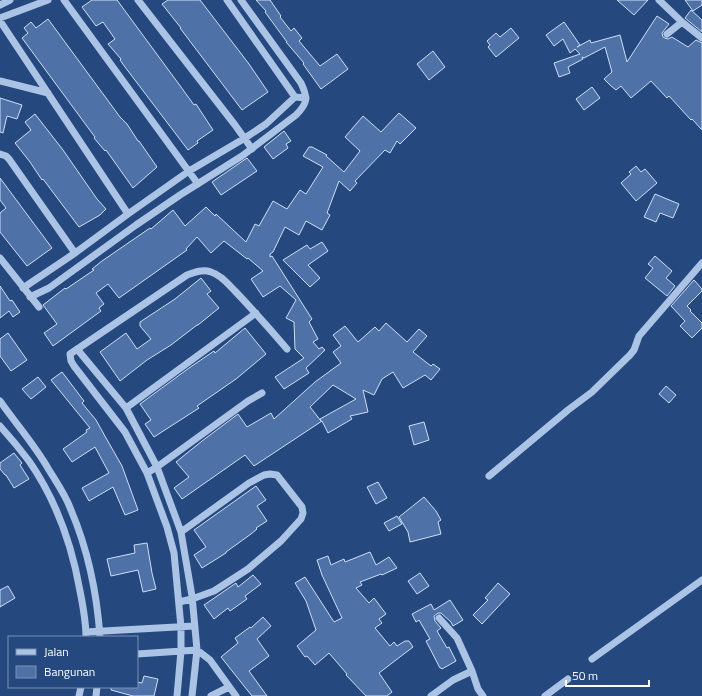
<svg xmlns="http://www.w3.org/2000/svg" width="702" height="696" font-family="'Titillium Web',sans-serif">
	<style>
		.building { fill: #4e72a8; stroke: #cfdef5; fill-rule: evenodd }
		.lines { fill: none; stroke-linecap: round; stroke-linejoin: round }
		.minor { stroke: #abc4e6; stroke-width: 7 }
	</style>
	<rect width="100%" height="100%" fill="#25497f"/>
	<path class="building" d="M92 0H117L181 87 194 105 196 104 213 130 197 141 198 143 188 150 125 67 120 60 121 59 108 44 115 39 103 22 96 26 82 7Z
		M168 0H200L249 64 268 92 242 110 180 28H181L162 4Z
		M256 0H270L281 16 280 17 291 31 294 28 302 38 299 41 320 66 337 54 348 69 321 89 303 64 304 63 286 42H287L265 12 266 11Z
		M617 0H648L634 15Z
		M685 0H702V5L693 11Z
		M691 10 702 20V32L685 18Z
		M657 16 669 24 662 33 663 37 665 38 668 39 672 37 688 47 696 40 702 43V130L692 119 691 120 669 96 667 98 651 81 631 98 621 86 616 90 611 86 604 79 612 72 605 47 584 58 582 57 583 59 568 67 570 73 559 77 554 63 580 54 575 49 570 53 563 39 554 46 546 35 564 22 580 45 577 47 590 40 591 43 620 35 627 62Z
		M48 19 120 117 127 124 138 141H139L157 167 133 188 106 150 105 151 94 138 95 137 89 129 22 38 28 33 24 28 31 22 36 28Z
		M511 28 519 38 496 57 488 47 490 45 487 41 496 33 500 37Z
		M433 51 445 67 429 80 417 64Z
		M592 87 600 98 584 110 576 99Z
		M0 98 22 105 17 119 7 116 3 133 0 132Z
		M399 113 416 128 400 144 397 141 390 153 385 150 355 181 357 183 350 191 339 181 327 213 330 215 322 230 306 221 299 235 285 227 273 252 270 254V257L272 256 312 319 309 322 318 339 313 342 319 349 322 347 325 350 306 368 309 373 284 389 275 377 304 358 295 349 294 322 286 318 296 300 280 286 263 297 251 279 263 271 248 258 247 259 224 241 211 253 197 237 186 249 187 250 119 298 108 284 96 293 104 304 99 308 101 311 53 346 44 333 57 324 43 305 65 288 66 289 94 270 92 269 102 261 150 228 151 229 173 210 185 226 206 207 215 216 216 214 246 242 255 224 259 226 273 201 287 209 300 190 306 194 323 167 303 156 309 147H312L327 155 326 156 344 172 360 151 345 137 363 116 381 132Z
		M35 114 63 150 97 199 106 209 100 215 79 227 43 179 42 180 30 162 15 143 31 130 25 122Z
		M284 131 291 141 286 144 288 148 273 159 264 147Z
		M247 158 257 171 221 195 212 182Z
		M636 166 641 172 645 169 657 183 636 201 621 183 631 174 629 172Z
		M0 178 52 248 27 266 0 232V213L6 208 0 200Z
		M655 194 679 204 673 218 660 213 656 222 644 217Z
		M322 242 328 251 308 265 320 278 310 287 283 260 307 245 310 249Z
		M655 256 672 271 666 278 675 286 667 296 645 278 653 268 648 264Z
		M201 278 211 291 207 294 219 308 198 325H197L171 345 147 360 120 381 100 352 126 333 137 349 151 339 140 326V322L175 299Z
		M694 280 702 289V291L687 306 691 310 690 311 702 323V328L692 338 680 326 685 321 671 306Z
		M0 286 10 301 12 300 20 312 13 317 9 311 0 318Z
		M386 323 407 342 419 329 427 336 413 352 431 366 433 364 440 369 431 380 425 375 403 388 393 372 382 379 374 395 363 390 368 412 350 416 352 419 328 433 322 421 254 466 245 455 182 499 174 488 189 477 176 462 202 441 238 414 247 427 271 413 274 419 315 382 341 363 333 352 341 346 333 335 345 326 358 342 375 327 379 331ZM333 385 356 399 320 419 321 421 310 407Z
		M245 328 266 354 236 379 197 406 199 408 154 437 145 424 151 420 140 404 189 368 214 351 215 353Z
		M8 333 27 360 11 371 0 356V339Z
		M62 372 84 401 82 403 96 420 106 438 122 466 138 510 125 515 113 487 89 501 82 488 109 473 95 447 72 462 63 449 87 432 86 430 90 428 51 380Z
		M38 377 46 387 31 399 22 389Z
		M666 386 676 395 669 403 659 394Z
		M424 422 429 440 414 445 409 426Z
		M14 453 22 463 20 465 29 479 14 488 6 475H5L0 469V463Z
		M378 482 387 498 376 504 367 487Z
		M256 486 266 500 257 506 267 521 256 528 257 529 251 534 226 552V553L202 568 194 555 206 547 194 530Z
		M424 497 436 511 441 520 438 522 441 534 410 542 408 532 399 517Z
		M397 516 402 524 389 531 384 523Z
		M147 543 152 573 156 589 143 592 138 570 111 576 107 559 135 553 134 545Z
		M370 552 376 565 389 557 397 568 382 575 381 574 360 582 362 585 356 588 369 603 374 598 386 614 379 619 382 623 375 628 390 646 394 642 397 646 405 641H409L413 647 379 673 392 692 387 696H366L346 675 347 674 329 653 315 665 307 656 305 657 297 646 316 630 306 601 295 583 305 577 334 622 342 618 322 575 317 560 328 556 331 565 344 559 345 562Z
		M420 573 429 586 417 594 408 581Z
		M253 575 261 584 245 596 247 599 230 611 228 608 214 619 204 605 236 583 238 587Z
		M498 583 510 594 482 624 473 615 488 600 485 598Z
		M8 586 15 598 0 607V590Z
		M450 600 463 620 453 626 451 622 441 613H438L434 616 435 621 441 628 437 631 447 648 449 647 456 661 442 669 441 668H440L426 641 430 639 419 620 416 622 412 614 431 604 434 610Z
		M263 617 271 626 257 639 269 656 249 671 267 696H252L221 657 238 643 235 638 250 627 251 628Z
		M144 676 158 679 154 696H133L111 690V687H137V682L142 683Z"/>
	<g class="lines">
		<path class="minor" d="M64 0 198 184
			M138 0 235 125 252 149
			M227 0 295 97
			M659 0 682 22 702 38
			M0 5 10 0
			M0 18 48 0
			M0 21 128 214
			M667 34 682 22
			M0 81 48 93
			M0 154 6 156 9 159 75 253
			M0 258 39 307
			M23 288 75 253 128 214 189 171 245 138 266 124 295 97 306 98
			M30 297 49 288 136 225 180 195 242 156 296 115C308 103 308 98 301 83L241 0
			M77 349 126 408 157 467 181 532 192 596 197 650 192 696
			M0 401C16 424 35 445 49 470 57 483 66 496 71 510 88 550 97 594 100 637
			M126 408 256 313
			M0 426C10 437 20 449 29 461 56 500 72 545 80 591 83 606 86 622 86 637
			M147 473 157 467 248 401 262 393
			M489 476 568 410 592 392 630 355 634 350 639 336 702 263
			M179 602 192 599 214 591 248 569 281 541 301 519 303 513 302 507 277 475 270 474 264 475 249 483 181 532
			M439 618 457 638 472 671
			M86 632 194 626
			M137 654 197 650 210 660 236 696
			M592 659 702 580
			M79 696 81 687
			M96 696 97 687
			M177 696 181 651V627L174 553 167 527 147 473 125 432 74 366 71 361 70 354 187 275C195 272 203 269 211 272 221 275 228 284 235 291 253 310 270 329 287 349
			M211 696 229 687
			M431 696 453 680 472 671 478 689 483 696
			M545 696 568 679"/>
	</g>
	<rect x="8" y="636" width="130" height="52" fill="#25497f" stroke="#7c92b2"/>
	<rect x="16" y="649" width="20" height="6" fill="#abc4e6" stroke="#7c92b2"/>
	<text x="44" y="656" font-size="12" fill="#ffffff">Jalan</text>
	<rect x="16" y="666" width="20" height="12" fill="#4e72a8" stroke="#7c92b2"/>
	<text x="44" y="676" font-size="12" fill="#ffffff">Bangunan</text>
	<path d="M566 680v6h83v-6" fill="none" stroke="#ffffff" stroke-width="2"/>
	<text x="572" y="680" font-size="12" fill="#ffffff" stroke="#25497f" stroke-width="3" paint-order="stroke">50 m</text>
</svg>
